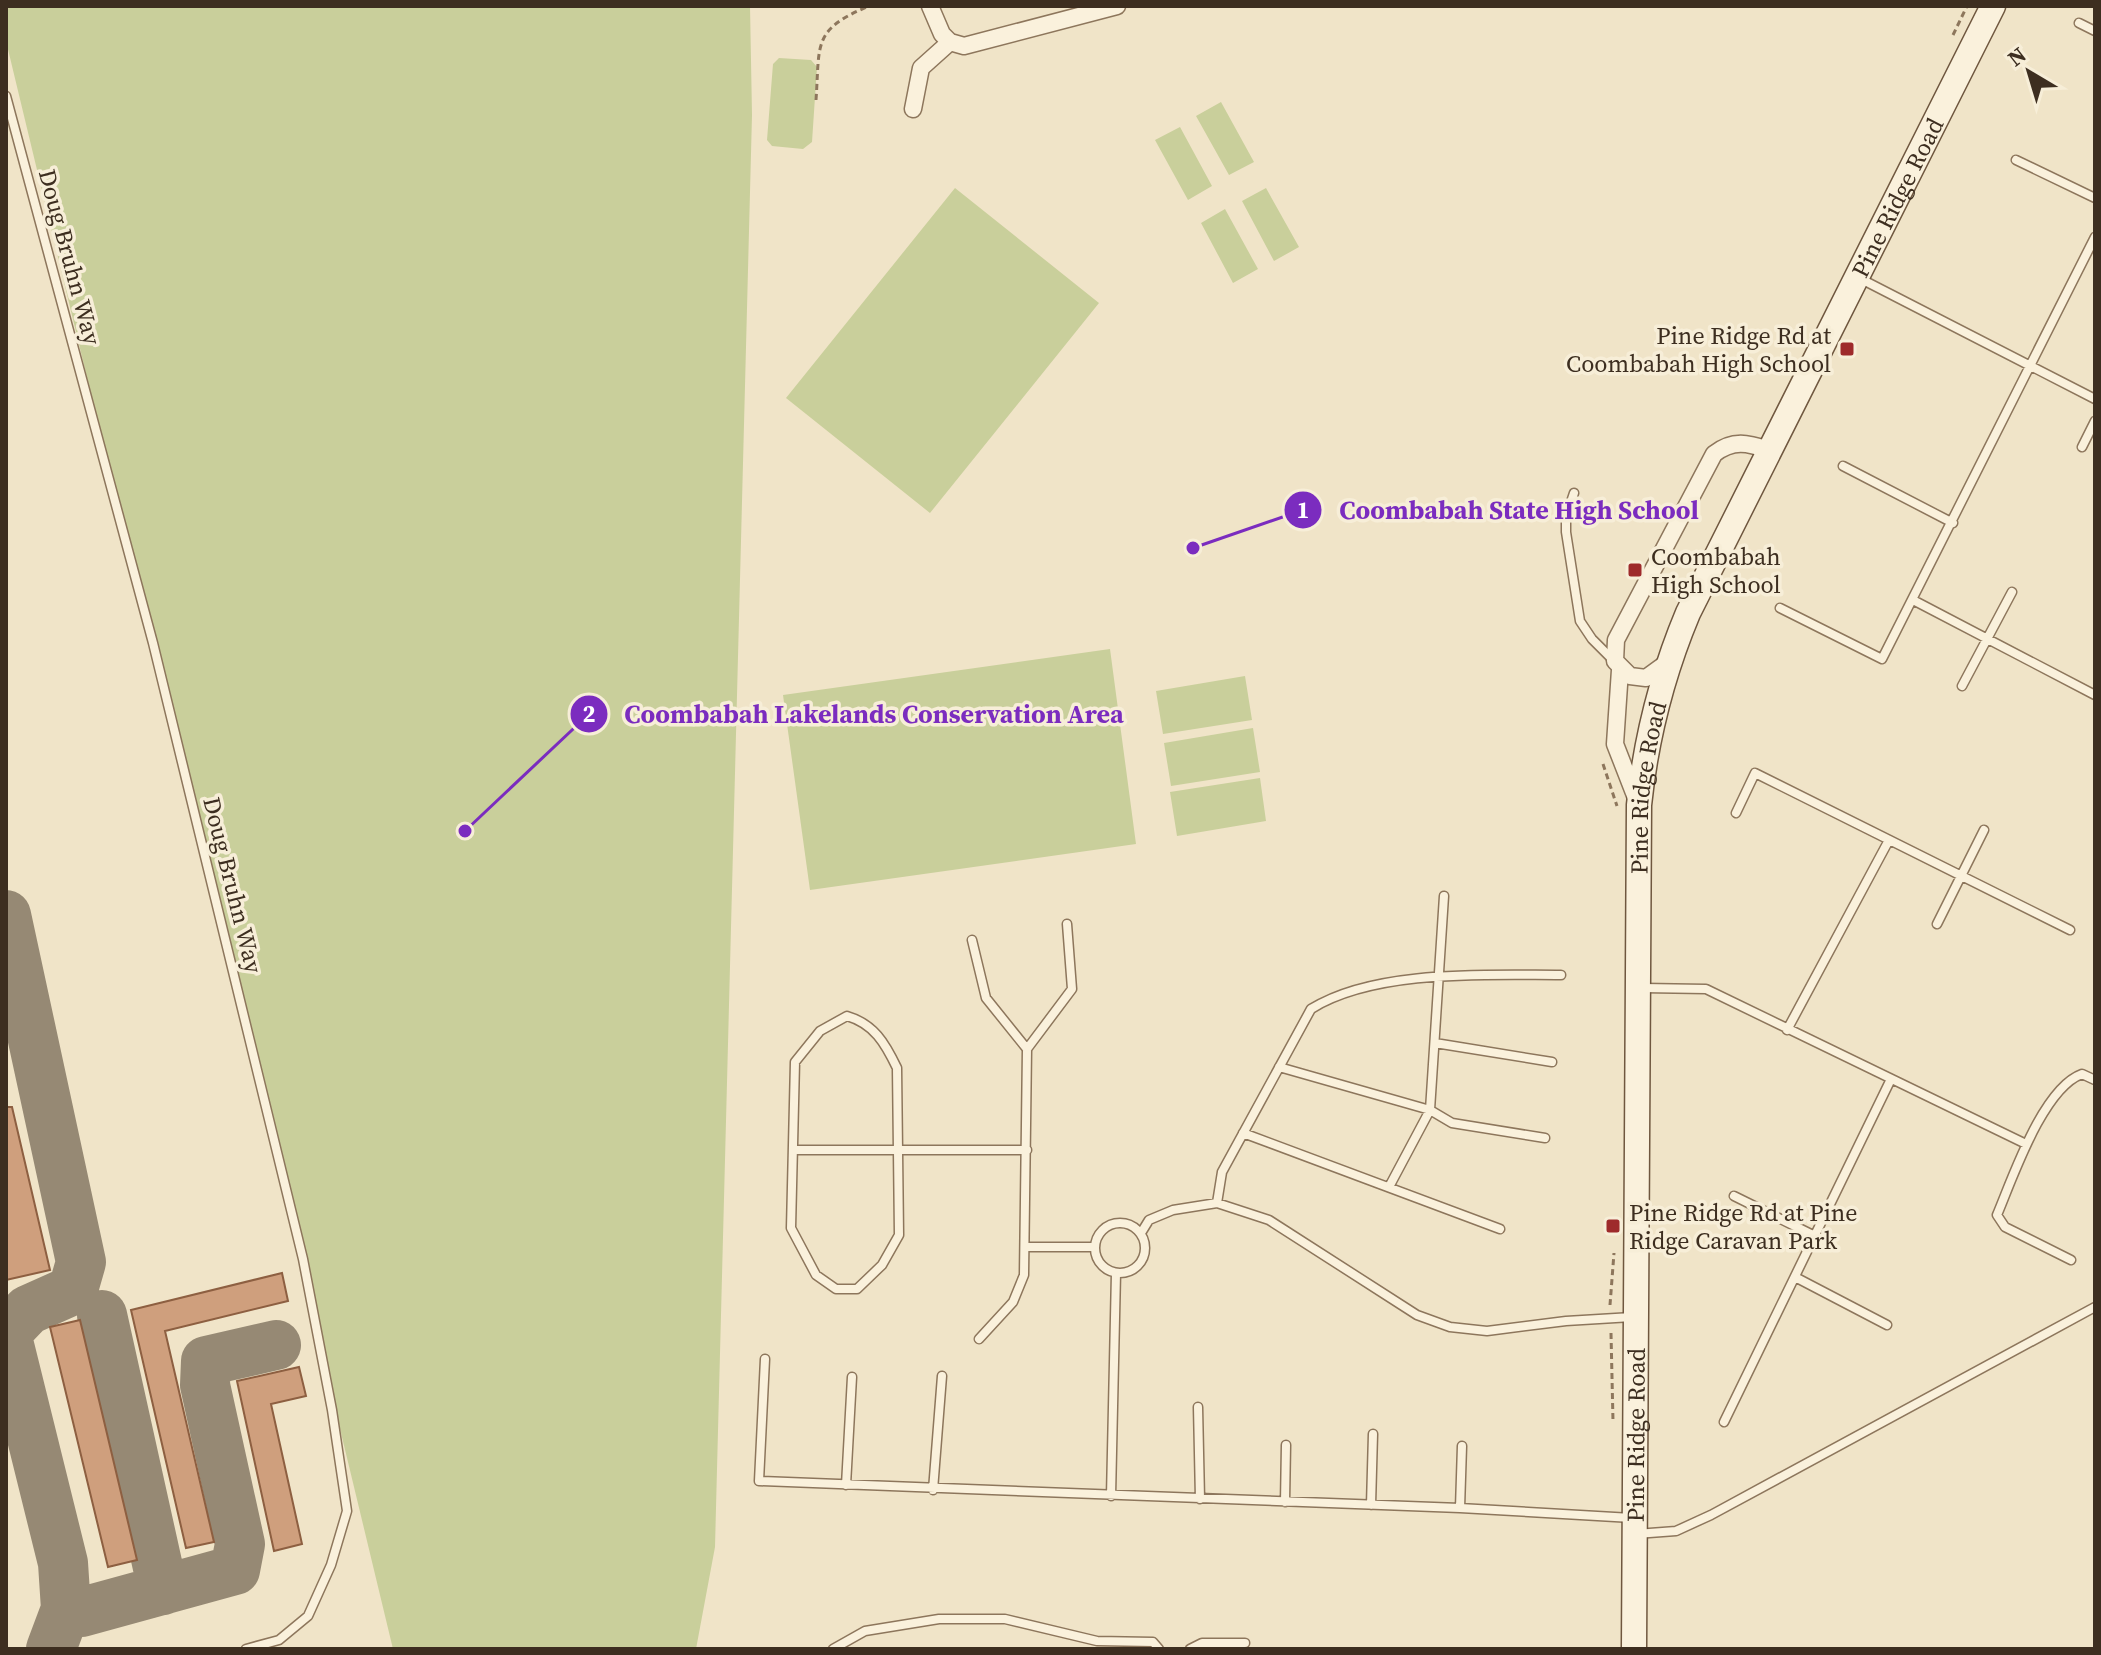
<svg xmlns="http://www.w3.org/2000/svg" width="2101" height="1655" font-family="'Source Serif 4',serif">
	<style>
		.green { fill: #c9cf9b }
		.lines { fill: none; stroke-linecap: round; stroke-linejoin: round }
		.taxiway { stroke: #968974; stroke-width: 50 }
		.building { fill: #cf9f7d; stroke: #8d5f41; stroke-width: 2 }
		.lane-casing { stroke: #8d765c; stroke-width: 11 }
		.street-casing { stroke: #8d765c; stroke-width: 19 }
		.secondary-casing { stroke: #6f573f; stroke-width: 27 }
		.path { stroke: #8d765c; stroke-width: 3; stroke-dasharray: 6 4; stroke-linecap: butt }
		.lane { stroke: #faf1dc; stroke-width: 8 }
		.street { stroke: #faf1dc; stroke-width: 16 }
		.secondary { stroke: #faf1dc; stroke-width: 24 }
		.poi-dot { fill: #9e2a2b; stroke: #f7eed8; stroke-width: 3 }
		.labels { text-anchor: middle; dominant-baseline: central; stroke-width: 7; stroke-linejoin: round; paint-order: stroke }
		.street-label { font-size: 24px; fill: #3d2e20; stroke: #f7eed8 }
		.poi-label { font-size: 24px; fill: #3d2e20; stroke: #f7eed8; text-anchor: start }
		.leader { fill: none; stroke: #7b2cbf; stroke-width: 3 }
		.callout-dot { fill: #7b2cbf; stroke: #f7eed8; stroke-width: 3 }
		.mark-label { font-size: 24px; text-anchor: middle; font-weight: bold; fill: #fff }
		.callout-label { font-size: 26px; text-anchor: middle; font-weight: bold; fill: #7b2cbf; stroke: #f7eed8; stroke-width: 7; stroke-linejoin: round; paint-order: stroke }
	</style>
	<rect width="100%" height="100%" fill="#f0e4c8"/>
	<path class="green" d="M6 6H750L752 115 715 1547 696 1649H393L6 41Z
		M779 58 811 60 817 67 812 142 803 149 772 146 767 140 773 64Z
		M1221 102 1254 162 1229 175 1196 116Z
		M1180 127 1212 186 1188 200 1155 140Z
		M955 188 1099 303 930 513 786 398Z
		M1266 188 1299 247 1274 261 1242 201Z
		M1225 209 1258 269 1233 283 1201 223Z
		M1110 649 1136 844 810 890 783 695Z
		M1245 676 1252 720 1163 734 1156 691Z
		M1253 728 1260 772 1171 786 1164 743Z
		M1260 778 1266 821 1177 836 1170 792Z"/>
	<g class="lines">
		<path class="taxiway" d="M6 915 81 1262 73 1290 28 1310 6 1333
			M102 1315 163 1590
			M6 1333 63 1563 66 1609 51 1649
			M66 1609 82 1612 235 1570 240 1544 205 1385 206 1361 276 1345"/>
	</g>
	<path class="building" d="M6 1107H12L50 1270 6 1280Z
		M282 1273 288 1301 165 1331 214 1542 186 1548 131 1310Z
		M80 1320 137 1560 108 1567 50 1327Z
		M299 1367 306 1396 271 1404 302 1544 274 1551 237 1381Z"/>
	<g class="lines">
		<defs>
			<path id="lane" d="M2079 23 2095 31
				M6 96 153 643 303 1259 332 1410 347 1511 331 1565 308 1616 279 1640 246 1649
				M2016 160 2095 198
				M1861 279 2095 399
				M2082 447 2095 421
				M1843 466 1953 523
				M1574 493 1566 517V532L1580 621 1592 639 1614 661
				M1913 600 2095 695
				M1780 608 1882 659 2095 237
				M1962 686 2012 592
				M1736 813 1755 773 2070 930
				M1937 924 1984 830
				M972 940 986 998 1027 1049
				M1643 988 1706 989 2026 1144
				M847 1016C874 1024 885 1043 897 1068L899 1235 882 1265 857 1289H836L816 1275 791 1228 795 1062 820 1031Z
				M1787 1030 1889 840
				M1435 1043 1552 1062
				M1279 1067 1430 1110 1452 1123 1545 1138
				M1243 1133 1500 1229
				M793 1150H1027
				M1389 1187 1430 1110 1444 896
				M1734 1196 1815 1236
				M1217 1203 1222 1172 1311 1009C1375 969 1487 975 1561 975
				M1095 1248a25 25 0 1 1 50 0a25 25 0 1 1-50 0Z
				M1141 1233 1149 1220 1173 1210 1217 1203 1269 1220 1417 1315 1450 1327 1487 1331 1566 1321 1632 1317
				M1026 1247H1094
				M2071 1260 2005 1227 1997 1215C2013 1177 2043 1088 2082 1074L2095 1080
				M1795 1277 1887 1325
				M979 1339 1013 1302 1024 1275 1027 1049 1072 989 1067 924
				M765 1359 759 1481 1460 1508 1632 1518
				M1198 1407 1200 1499
				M1724 1422 1891 1079
				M846 1485 852 1377
				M933 1490 942 1376
				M1111 1496 1116 1273
				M1285 1502 1286 1445
				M1371 1505 1373 1434
				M1460 1508 1462 1446
				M1636 1534 1676 1531 1711 1515 2095 1307
				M833 1649 865 1631 939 1619H1005L1097 1641 1153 1642 1159 1649
				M1190 1649 1202 1643H1245"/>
			<path id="street" d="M950 42 964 46 1117 6
				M913 109 921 68 950 42 942 34 930 6
				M1668 662 1646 678 1630 676 1615 661 1616 640 1714 454C1733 439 1748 443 1769 450
				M1620 670 1615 744 1638 803"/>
			<g id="secondary">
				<path id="s1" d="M1634 1649 1639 805C1646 738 1662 675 1688 613L1993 6"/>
			</g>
		</defs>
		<use href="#lane" class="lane-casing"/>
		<use href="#street" class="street-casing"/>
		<use href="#secondary" class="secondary-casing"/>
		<path class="path" d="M1953 35 1967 6
			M816 100C820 43 812 30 869 6
			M1603 764 1617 806
			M1610 1305 1614 1253
			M1611 1333 1613 1421"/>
		<use href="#lane" class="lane"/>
		<use href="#street" class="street"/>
		<use href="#secondary" class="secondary"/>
	</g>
	<g class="poi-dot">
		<rect x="1839" y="341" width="16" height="16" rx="4"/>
		<rect x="1627" y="562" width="16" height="16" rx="4"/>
		<rect x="1605" y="1218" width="16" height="16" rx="4"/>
	</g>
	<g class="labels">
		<g class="street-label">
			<text stroke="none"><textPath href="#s1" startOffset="1508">Pine Ridge Road</textPath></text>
			<text transform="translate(70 257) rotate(75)">Doug Bruhn Way</text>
			<text stroke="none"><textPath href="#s1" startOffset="862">Pine Ridge Road</textPath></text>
			<text transform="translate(233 885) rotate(76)">Doug Bruhn Way</text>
			<text stroke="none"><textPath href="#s1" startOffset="214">Pine Ridge Road</textPath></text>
		</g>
		<g class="poi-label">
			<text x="1831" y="335" text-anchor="end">Pine Ridge Rd at<tspan x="1831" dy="28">Coombabah High School</tspan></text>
			<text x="1651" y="556">Coombabah<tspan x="1651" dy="28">High School</tspan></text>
			<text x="1629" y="1212">Pine Ridge Rd at Pine<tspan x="1629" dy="28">Ridge Caravan Park</tspan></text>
		</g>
	</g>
	<path class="leader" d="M1193 548L1303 510M465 831L589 714"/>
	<g class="callout-dot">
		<circle cx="1193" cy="548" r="8"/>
		<circle cx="465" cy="831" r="8"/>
		<circle cx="1303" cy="510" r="20"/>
		<circle cx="589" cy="714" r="20"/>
	</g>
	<g class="mark-label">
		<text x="1303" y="518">1</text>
		<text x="589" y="722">2</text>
	</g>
	<g class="callout-label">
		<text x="1519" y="519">Coombabah State High School</text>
		<text x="874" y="723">Coombabah Lakelands Conservation Area</text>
	</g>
	<rect width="2101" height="1655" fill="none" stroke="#3d2e20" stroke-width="16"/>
	<g transform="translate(2029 72) rotate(322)" stroke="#f7eed8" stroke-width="6" paint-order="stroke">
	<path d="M0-6L14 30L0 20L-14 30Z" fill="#3d2e20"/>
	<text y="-12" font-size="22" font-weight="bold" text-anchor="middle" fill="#3d2e20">N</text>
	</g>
</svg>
